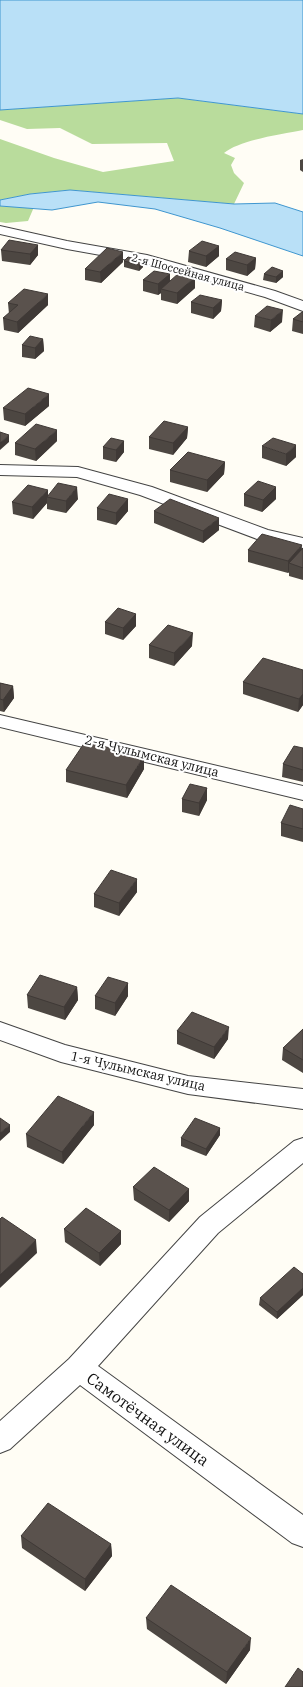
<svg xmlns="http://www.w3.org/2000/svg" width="303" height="1687" font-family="'IBM Plex Serif',serif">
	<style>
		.forest { fill: #b9dc9c }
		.water { fill: #b9e0f7; stroke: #3f96cf }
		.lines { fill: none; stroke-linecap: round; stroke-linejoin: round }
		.minor-casing { stroke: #444; stroke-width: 2 }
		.minor { fill: #fff; fill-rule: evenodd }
		.wall { fill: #4d4742 }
		.shaded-wall { fill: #3f3936 }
		.building { fill: #5a524d; stroke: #3f3936 }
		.labels { text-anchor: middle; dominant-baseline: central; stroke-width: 4; stroke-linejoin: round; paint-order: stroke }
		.far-street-label { font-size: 11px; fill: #111; stroke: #fff }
		.street-label { font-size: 13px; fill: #111; stroke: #fff }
		.near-street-label { font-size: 16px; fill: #111; stroke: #fff }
	</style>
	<rect width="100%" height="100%" fill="#fffdf5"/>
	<path class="forest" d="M178 98 303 114V130C282 134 240 140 224 153L235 158 231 165 234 173 244 183 234 204 70 190 30 194 0 200V139L54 158 103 172 174 161 167 143 92 144 60 128 27 129 0 120V110Z
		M0 206 34 207 28 221 6 223 0 222Z"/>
	<path class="water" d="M0 0H303V114L178 98 0 110Z
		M70 190 234 204 275 203 303 212V256L220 228 155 209 98 202 52 210 0 206V200L30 194Z"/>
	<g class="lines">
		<defs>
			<path id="minor" d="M0 226 67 241 147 255 275 291 303 301V311L265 297 145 263 67 249 0 234Z
				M0 465 78 467 152 487 268 530 303 538V548L257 539 140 495 77 477 0 475Z
				M0 715 303 786V800L0 727Z
				M0 1022 65 1045 188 1076 303 1089V1109L188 1094 61 1062 0 1040Z
				M303 1138V1163L218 1233 98 1366 303 1515V1547L292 1543 80 1385 10 1449 0 1453V1421L69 1359 200 1217 294 1141Z"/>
		</defs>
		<use href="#minor" class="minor-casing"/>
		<use href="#minor" class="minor"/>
	</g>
	<path class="wall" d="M303 159V172L300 170V160Z
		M38 245V255L30 265 2 261 1 250Z
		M219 246V256L206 267 188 262 189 251Z
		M256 258 255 269 247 276 226 270V259Z
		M124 261H143V267L139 271 124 267Z
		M123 262 101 283 85 280V269Z
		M283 271V277L276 283 263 280 264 274Z
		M170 274V281L195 288 177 304 161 300V293L158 295 143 291V280Z
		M222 300 221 311 213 319 191 313V302Z
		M8 303 48 305 18 333 4 330 3 318 9 314Z
		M303 312V334L292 331 293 319Z
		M255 316 282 322 270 332 254 327Z
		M43 339 44 351 35 359 22 357V345Z
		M49 406 25 426 4 420 3 408Z
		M188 427 187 438 173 455 149 449V437Z
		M57 441 36 461 15 455V443Z
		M124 441V452L116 462 103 459V447Z
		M262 446 296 457 286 466 262 458Z
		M225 462 224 474 207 492 170 482V470Z
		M276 487V499L262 512 244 506V494Z
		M48 495 78 499 66 513 47 509V503L33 519 13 514 12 502Z
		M128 499V511L116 525 97 520V508Z
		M154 511 219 530 203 543 154 523Z
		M303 548V580L289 576V572L288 573 248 562V550L302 549Z
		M136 614V626L123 640 105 634V622Z
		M149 645 192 646 174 666 149 658Z
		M303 670V705L298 712 243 694V682Z
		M0 683 13 686 14 698 4 712 0 711Z
		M303 748V782L282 777 283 764Z
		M144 769 127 798 66 782V770Z
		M207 788V800L199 816 182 812V799Z
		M303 809V842L281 836V823Z
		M137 892 119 916 94 907V894Z
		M128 983V996L115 1016 95 1009V996Z
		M77 987 78 1000 65 1020 28 1008 27 995Z
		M303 1029V1073L282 1060 283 1048Z
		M177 1031 228 1039 214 1059 177 1044Z
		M94 1125 63 1164 27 1147 26 1134Z
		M220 1128V1135L206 1156 181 1146V1138Z
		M133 1187 189 1189V1201L169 1222 134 1200Z
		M64 1229 121 1244 100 1266 65 1242Z
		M303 1274V1295L277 1319 259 1305 260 1298Z
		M21 1536 111 1544 112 1556 85 1591 22 1548Z
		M146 1618 250 1650 226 1684 147 1629Z"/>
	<path class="shaded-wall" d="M38 245V255L30 265V254Z
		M219 246V256L206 267V256Z
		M123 252V262L101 283 100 272Z
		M256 258 255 269 247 276V265Z
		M143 261V267L139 271V265Z
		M283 271V277L276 283V277Z
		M170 274V285L161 289V293L158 295V284Z
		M195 277V288L177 304V293Z
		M48 294V305L18 333 17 322Z
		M222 300 221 311 213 319V308Z
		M283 310 282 322 270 332 271 320Z
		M43 339 44 351 35 359V348Z
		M49 394V406L25 426V414Z
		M188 427 187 438 173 455V443Z
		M57 430V441L36 461 35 449Z
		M9 435V442L0 450V443Z
		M124 441V452L116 462V450Z
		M296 445V457L286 466V454Z
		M225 462 224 474 207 492V480Z
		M77 487 78 499 66 513V501Z
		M276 487V499L262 512 263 500Z
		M48 490V497H47V503L33 519 32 507Z
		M128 499V511L116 525V513Z
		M219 518V530L203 543V531Z
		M302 545 301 557 289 563V572L288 573V561Z
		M136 614V626L123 640V628Z
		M193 633 192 646 174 666V653Z
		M13 686 14 698 4 712 3 700Z
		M303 694V705L298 712 299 699Z
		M144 756V769L127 798 126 785Z
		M207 788V800L199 816V803Z
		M137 879V892L119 916V903Z
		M128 983V996L115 1016V1003Z
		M77 987 78 1000 65 1020 64 1007Z
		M229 1027 228 1039 214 1059V1047Z
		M94 1112V1125L63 1164 62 1152Z
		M10 1125V1132L0 1141V1133Z
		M220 1128V1135L206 1156V1149Z
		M189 1189V1201L169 1222V1210Z
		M121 1231V1244L100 1266 99 1253Z
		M36 1240 37 1253 0 1288V1275Z
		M303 1288V1295L277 1319V1312Z
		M111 1544 112 1556 85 1591V1579Z
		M251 1638 250 1650 226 1684 227 1672Z"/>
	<path class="building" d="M9 240 38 245 30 254 1 250Z
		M202 241 219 246 206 256 189 251Z
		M107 248 123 252 100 272 85 269Z
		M235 252 256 258 247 265 226 259Z
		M128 257 143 261 139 265 124 261Z
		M272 267 283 271 276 277 264 274Z
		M154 271 170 274 158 284 143 280Z
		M179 273 195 277 177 293 161 289Z
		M24 289 48 294 17 322 3 318 18 305 8 303Z
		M200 295 222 300 213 308 191 302Z
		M267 306 283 310 271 320 255 316Z
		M302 312H303V322L293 319Z
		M30 336 43 339 35 348 22 345Z
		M28 388 49 394 25 414 3 408Z
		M164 421 188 427 173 443 149 437Z
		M36 424 57 430 35 449 15 443Z
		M0 432 9 435 0 443Z
		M111 438 124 441 116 450 103 447Z
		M273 438 296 445 286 454 262 446Z
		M188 452 225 462 207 480 170 470Z
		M258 481 276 487 263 500 244 494Z
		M58 483 77 487 66 501 47 497Z
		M28 485 48 490 32 507 12 502Z
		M109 494 128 499 116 513 97 508Z
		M170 499 219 518 203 531 154 511Z
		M262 534 302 545 288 561 248 550Z
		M303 548V568L289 563Z
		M118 608 136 614 123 628 105 622Z
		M168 625 193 633 174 653 149 645Z
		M263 658 303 670V694L299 699 243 682Z
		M0 683 13 686 3 700 0 699Z
		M85 742 144 756 126 785 66 770Z
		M294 746 303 748V770L283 764Z
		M190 784 207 788 199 803 182 799Z
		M290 805 303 809V829L281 823Z
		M111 870 137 879 119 903 94 894Z
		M40 975 77 987 64 1007 27 995Z
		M108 977 128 983 115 1003 95 996Z
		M192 1012 229 1027 214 1047 177 1031Z
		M303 1029V1060L283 1048Z
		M58 1096 94 1112 62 1152 26 1134Z
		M0 1118 10 1125 0 1133Z
		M195 1118 220 1128 206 1149 181 1138Z
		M154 1167 189 1189 169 1210 133 1187Z
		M86 1208 121 1231 99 1253 64 1229Z
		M2 1217 36 1240 0 1275V1219Z
		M294 1267 303 1274V1288L277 1312 260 1298Z
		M48 1503 111 1544 85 1579 21 1536Z
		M171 1585 251 1638 227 1672 146 1618Z
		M298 1668 303 1672V1687H285Z"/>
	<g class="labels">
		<g class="far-street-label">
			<text transform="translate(188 272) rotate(15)">2-я Шоссейная улица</text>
		</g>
		<g class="street-label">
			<text transform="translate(152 756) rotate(14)">2-я Чулымская улица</text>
			<text transform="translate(138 1071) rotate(13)">1-я Чулымская улица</text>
		</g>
		<g class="near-street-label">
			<text transform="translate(148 1419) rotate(36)">Самотёчная улица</text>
		</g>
	</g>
</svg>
